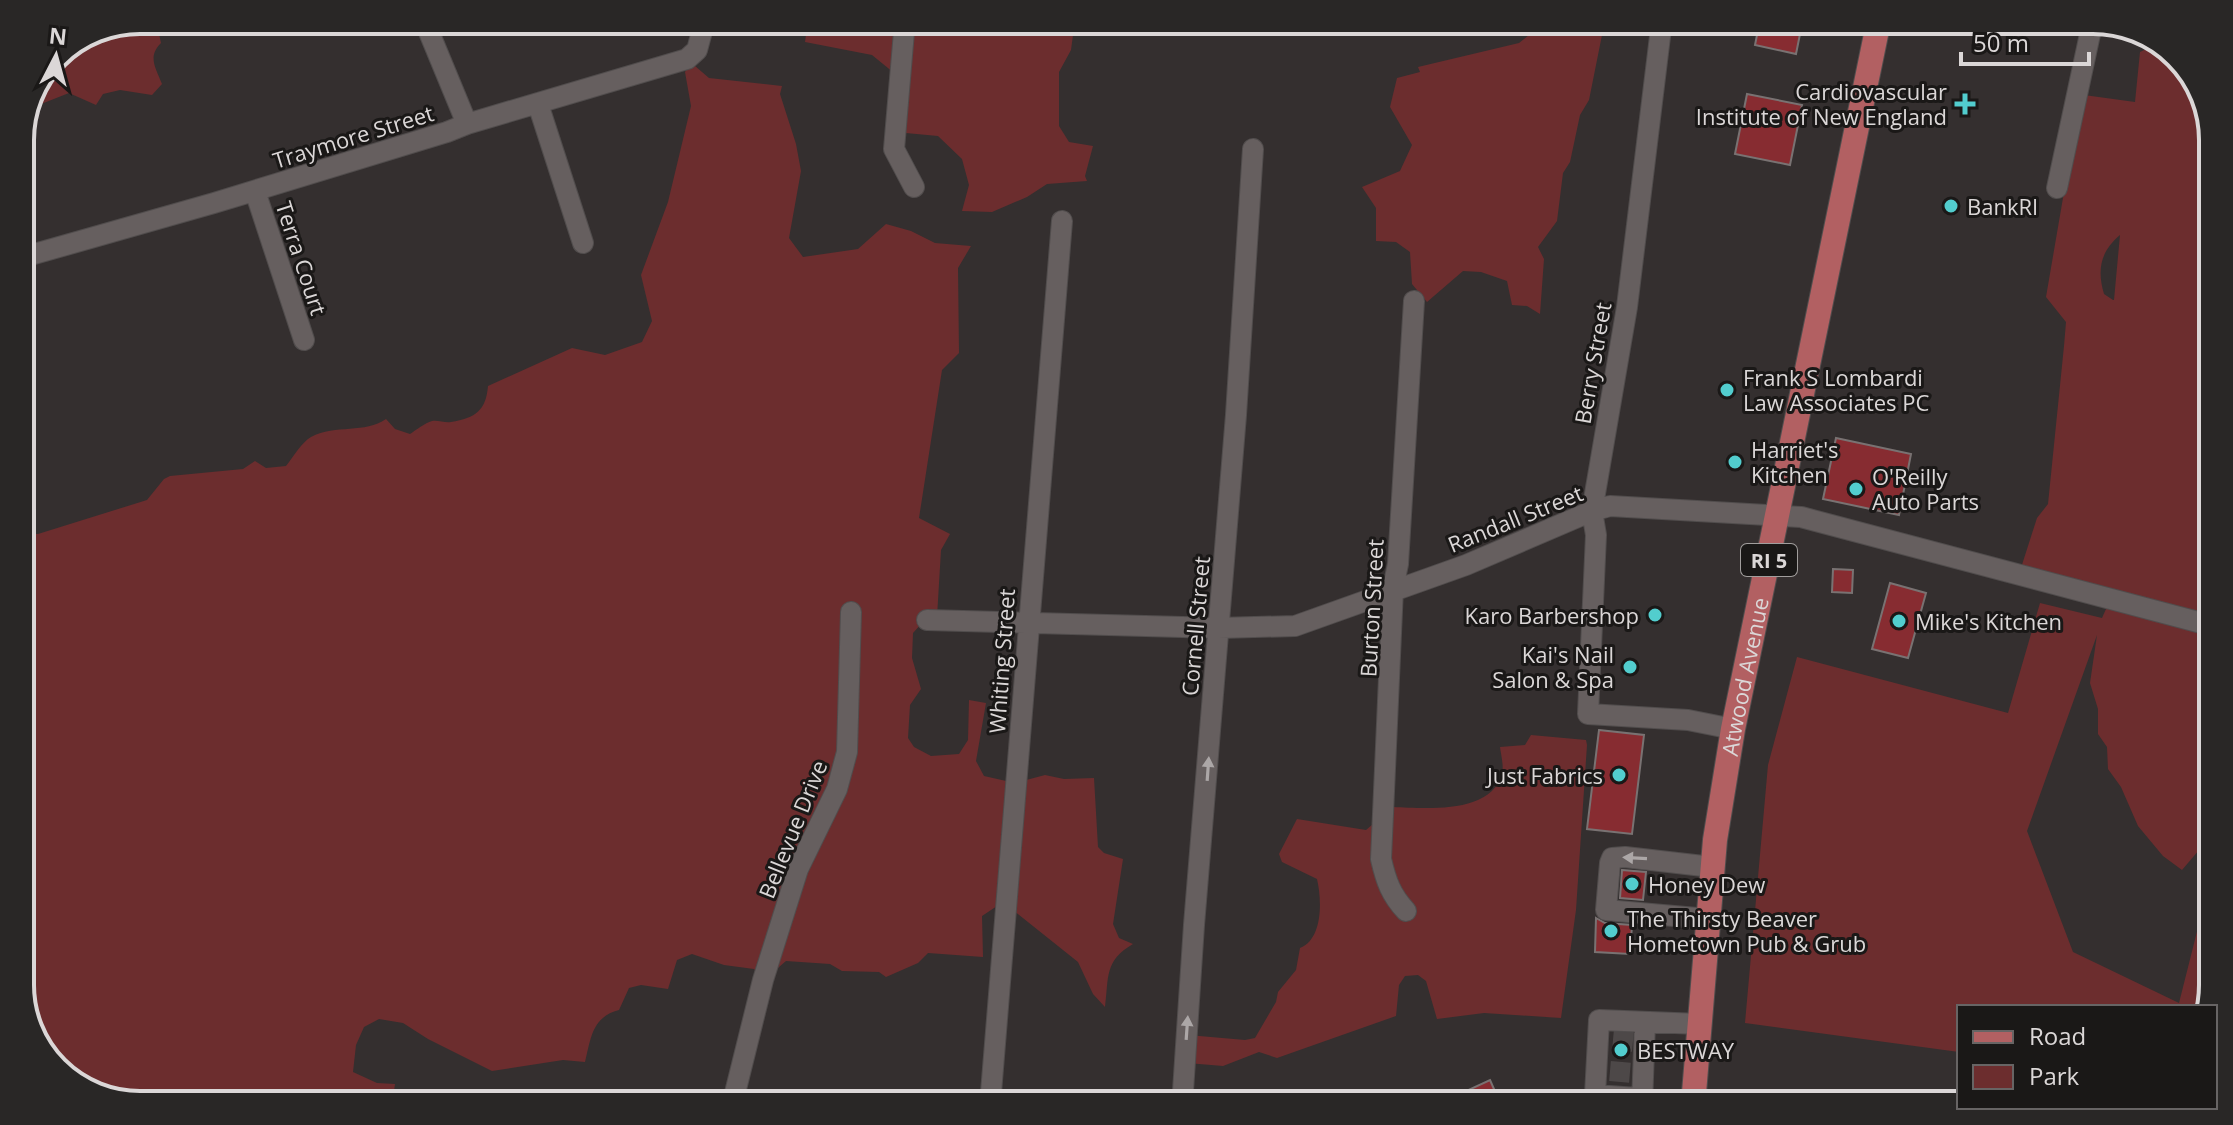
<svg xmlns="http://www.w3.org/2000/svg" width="2233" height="1125" font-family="'Open Sans',sans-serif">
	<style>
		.green { fill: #6c2d2e; fill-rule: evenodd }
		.building { fill: #872c31; stroke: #797272; stroke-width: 2 }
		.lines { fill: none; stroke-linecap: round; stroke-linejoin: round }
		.minor-tunnel { stroke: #4d4848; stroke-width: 20; stroke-dasharray: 20 10; stroke-linecap: butt }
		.minor-casing { stroke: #514d4d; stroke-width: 22 }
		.major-casing { stroke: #514d4d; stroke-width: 26 }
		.minor { stroke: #665f5f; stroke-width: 20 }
		.major { stroke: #b26062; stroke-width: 24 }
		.oneway { fill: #aca7a7 }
		.poi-dot { fill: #52cdce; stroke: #1a1817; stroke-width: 3 }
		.labels { text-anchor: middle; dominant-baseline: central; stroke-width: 6; stroke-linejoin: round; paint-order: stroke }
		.shield { fill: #1a1817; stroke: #a19e9d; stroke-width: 2 }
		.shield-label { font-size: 20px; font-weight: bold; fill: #dbd7d7 }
		.poi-label { font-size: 22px; fill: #dbd7d7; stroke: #1a1817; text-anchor: start }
		.street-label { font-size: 22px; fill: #dbd7d7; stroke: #1a1817 }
		.rim { fill: none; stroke: #dbd7d7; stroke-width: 4 }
	</style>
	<rect width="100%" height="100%" fill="#342f2f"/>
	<path class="green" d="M140 20H156L161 43C147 57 156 68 162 84L152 95 120 90 103 94 96 105 69 93 31 108 55 55Z
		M808 20H1075L1071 50 1059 72V126L1069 142 1093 146 1085 176 1087 181 1047 184 1027 197 992 212 962 211 969 185 962 159 938 136 895 132 899 77 872 55 805 42Z
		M1548 20H1605L1589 100 1580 115 1570 162 1563 173 1557 221 1538 247 1544 259 1540 314 1527 306 1512 305 1507 281 1481 272 1463 271 1427 302 1412 284 1410 252 1396 242 1376 241V208L1362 187 1400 171 1412 145 1390 107 1397 78 1420 72 1418 67 1519 43Z
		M2159 43 2193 74 2213 132V821L2205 843 2182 870 2163 856 2138 826 2121 787 2108 769 2107 747 2098 734V709L2090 683 2097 635 2027 831 2073 952 2179 1003 2213 868V985L2208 1007H1959V1052L1745 1023 1768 765 1797 657 2008 713 2040 603 2102 618 2110 600 2020 571 2037 518 2048 504 2064 346 2066 322 2046 297 2080 99 2084 95 2135 102 2140 52ZM2120 235 2114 300H2113L2104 294C2097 270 2100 252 2120 235Z
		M695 66 709 78 782 86 780 94 796 144 801 171 789 238 803 257 858 249 886 224 911 231 935 243 971 246 958 268 959 353 942 370 919 518 950 534 941 550 937 617 922 623 913 633 912 658 921 689 910 705 908 738 914 747 931 756 959 754 968 740 969 700 986 703 976 761 984 776 1015 783 1045 775 1064 779 1094 778 1098 847 1104 853 1123 859 1113 924 1119 938 1133 944C1104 961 1109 977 1105 1007L1093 994 1078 962 1009 907 997 906 982 916 983 957 928 953 918 963 886 977 879 972 842 971 830 964 786 961 764 980 754 969 724 965 692 954 677 960 668 989 641 985 629 988 619 1010C592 1017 591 1038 585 1062L563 1060 492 1071 428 1039 403 1023 379 1019 364 1027 356 1045 353 1072 377 1083 395 1084 392 1105H140L86 1092 40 1052 20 994V533L38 534 147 500 164 479 170 476 243 469 255 461 266 468 286 466C293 457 302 442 311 437 336 424 365 434 386 419L395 429 410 434C416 430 425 423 432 421 438 420 445 423 451 422 476 418 486 410 488 386L572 348 605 355 642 342 652 321 641 275 668 202 691 106 685 72 688 67Z
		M1531 735 1586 740 1587 745 1576 910 1561 1018 1484 1013 1437 1019 1426 981 1418 975 1405 976 1399 985 1396 1016 1277 1058 1259 1052 1223 1066 1187 1063 1188 1035 1245 1040 1255 1038 1276 1002 1278 992 1296 970 1300 948C1323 939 1322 900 1317 879L1282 862 1279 854 1297 819 1366 830 1393 807C1425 808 1492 815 1502 773 1504 766 1501 755 1500 747L1525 745Z"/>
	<path class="building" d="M1760 20H1797L1795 28 1801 29 1796 54 1755 45Z
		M1747 94 1802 105 1790 165 1735 154Z
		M1836 438 1911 454 1899 515 1823 499Z
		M1833 569 1853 570 1852 593 1832 592Z
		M1890 583 1926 593 1908 658 1872 649Z
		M1599 730 1644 735 1632 834 1587 829Z
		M1622 870 1646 872 1643 900 1620 898Z
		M1596 918 1605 923 1632 925 1630 954 1595 952Z
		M1490 1080 1501 1105H1436Z"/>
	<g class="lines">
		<path class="minor-tunnel" d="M1613 1040 1636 1042
			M1610 1071 1634 1073"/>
		<defs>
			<path id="minor" d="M424 20 467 124
				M905 20 894 149 914 187
				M1662 20 1627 307 1592 511 1596 535 1588 714 1688 720 1733 729
				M538 104 583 243
				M2057 188 2093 20
				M255 191 304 340
				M20 258 214 203 447 132 467 124 687 59 697 50 705 20
				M927 620 1219 628 1295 626 1466 565 1592 511 1610 506 1801 517 2213 626
				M1406 911C1391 895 1386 881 1381 859L1393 588 1398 564 1414 301
				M1708 919 1606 910 1610 863 1612 858 1625 857 1712 867
				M1694 1102 1595 1095 1599 1020 1700 1024
				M732 1105 763 980 798 869 837 789 847 752 851 612
				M990 1105 1062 221
				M1177 1105 1183 1091 1194 925 1236 415 1253 149
				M1642 1105 1645 1022"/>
			<g id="major">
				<path id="s1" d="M1693 1105 1715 840 1733 729 1879 20"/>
			</g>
		</defs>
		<use href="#minor" class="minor-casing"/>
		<use href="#major" class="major-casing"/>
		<use href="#minor" class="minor"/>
		<use href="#major" class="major"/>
	</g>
	<defs><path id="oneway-solid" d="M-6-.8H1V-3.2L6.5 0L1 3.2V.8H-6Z" transform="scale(2)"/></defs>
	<g class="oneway">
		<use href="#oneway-solid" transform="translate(1208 769) rotate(-86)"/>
		<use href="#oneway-solid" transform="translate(1635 858) rotate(-177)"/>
		<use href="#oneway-solid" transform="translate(1187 1028) rotate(-86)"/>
	</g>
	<g class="poi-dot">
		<path d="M1961 92h8v8h8v8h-8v8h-8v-8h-8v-8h8z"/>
		<circle cx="1951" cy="206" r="8"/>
		<circle cx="1727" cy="390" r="8"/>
		<circle cx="1735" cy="462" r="8"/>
		<circle cx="1856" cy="489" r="8"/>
		<circle cx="1655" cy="615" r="8"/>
		<circle cx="1899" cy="621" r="8"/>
		<circle cx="1630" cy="667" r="8"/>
		<circle cx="1619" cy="775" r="8"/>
		<circle cx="1632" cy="884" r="8"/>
		<circle cx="1611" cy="931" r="8"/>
		<circle cx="1621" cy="1050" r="8"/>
	</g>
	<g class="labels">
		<rect class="shield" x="1741" y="544" width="56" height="32" rx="6"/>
		<g class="shield-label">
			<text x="1769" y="560">RI 5</text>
		</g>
		<g class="poi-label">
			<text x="1947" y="91" text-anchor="end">Cardiovascular<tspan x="1947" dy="25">Institute of New England</tspan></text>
			<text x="1967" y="206">BankRI</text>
			<text x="1743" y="377">Frank S Lombardi<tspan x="1743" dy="25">Law Associates PC</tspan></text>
			<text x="1751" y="449">Harriet's<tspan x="1751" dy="25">Kitchen</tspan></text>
			<text x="1872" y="476">O'Reilly<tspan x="1872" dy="25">Auto Parts</tspan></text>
			<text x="1639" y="615" text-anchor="end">Karo Barbershop</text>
			<text x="1915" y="621">Mike's Kitchen</text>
			<text x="1614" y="654" text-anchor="end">Kai's Nail<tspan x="1614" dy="25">Salon &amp; Spa</tspan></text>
			<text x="1603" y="775" text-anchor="end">Just Fabrics</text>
			<text x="1648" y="884">Honey Dew</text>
			<text x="1627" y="918">The Thirsty Beaver<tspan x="1627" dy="25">Hometown Pub &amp; Grub</tspan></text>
			<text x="1637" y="1050">BESTWAY</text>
		</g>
		<g class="street-label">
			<text transform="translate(353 136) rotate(-17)">Traymore Street</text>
			<text transform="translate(302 258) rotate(72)">Terra Court</text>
			<text transform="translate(1592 363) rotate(-80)">Berry Street</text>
			<text transform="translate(1515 518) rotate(-22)">Randall Street</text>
			<text transform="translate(1371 608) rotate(-87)">Burton Street</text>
			<text transform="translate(1195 626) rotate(-85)">Cornell Street</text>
			<text transform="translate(1001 661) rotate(-86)">Whiting Street</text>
			<text stroke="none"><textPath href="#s1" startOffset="432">Atwood Avenue</textPath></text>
			<text transform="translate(792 829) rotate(-68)">Bellevue Drive</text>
		</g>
	</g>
	<path d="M0 0H2233V1125H0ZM140 34H2093A106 106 0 0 1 2199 140V985A106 106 0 0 1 2093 1091H140A106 106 0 0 1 34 985V140A106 106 0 0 1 140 34Z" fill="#292726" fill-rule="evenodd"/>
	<path class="rim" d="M140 34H2093A106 106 0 0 1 2199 140V985A106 106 0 0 1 2093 1091H140A106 106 0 0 1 34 985V140A106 106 0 0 1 140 34Z"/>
	<rect x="1957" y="1005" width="260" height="104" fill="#1a1817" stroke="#676464" stroke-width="2"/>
	<rect x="1973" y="1031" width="40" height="12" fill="#b26062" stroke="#676464" stroke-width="2"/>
	<text x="2029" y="1045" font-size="24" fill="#dbd7d7">Road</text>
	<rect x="1973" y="1065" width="40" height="24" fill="#6c2d2e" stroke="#676464" stroke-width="2"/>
	<text x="2029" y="1085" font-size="24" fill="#dbd7d7">Park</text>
	<g transform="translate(56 56) rotate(6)" stroke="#1a1817" stroke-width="6" paint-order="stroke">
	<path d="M0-6L14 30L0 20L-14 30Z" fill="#dbd7d7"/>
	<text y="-12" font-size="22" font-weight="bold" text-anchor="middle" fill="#dbd7d7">N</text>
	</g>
	<path d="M1961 52v12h128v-12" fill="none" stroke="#dbd7d7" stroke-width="4"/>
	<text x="1973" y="52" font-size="24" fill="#dbd7d7" stroke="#1a1817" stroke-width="6" paint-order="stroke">50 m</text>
</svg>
